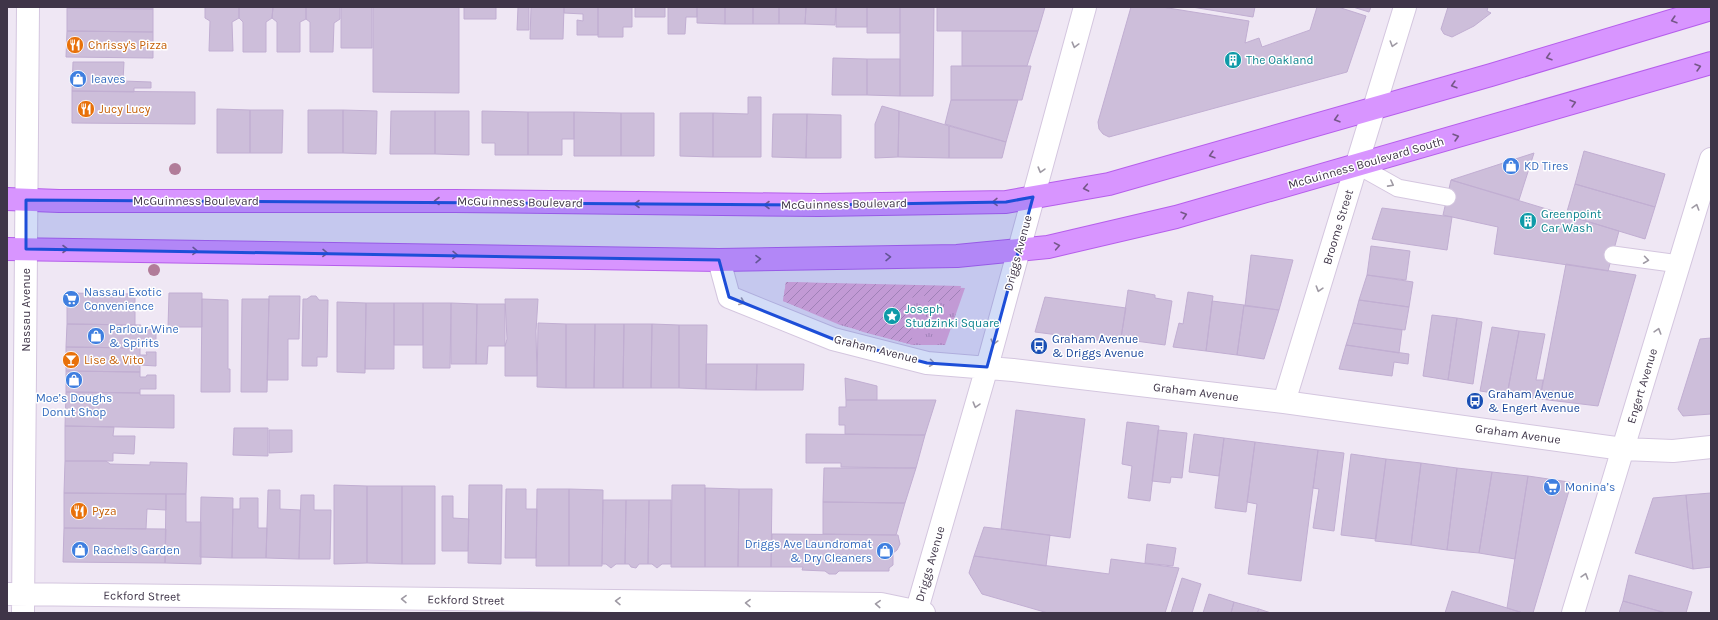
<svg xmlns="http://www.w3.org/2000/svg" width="1718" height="620" font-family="Karla,sans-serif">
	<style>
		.park { fill: url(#park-tufts) }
		.garden { fill: url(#garden-furrows) }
		.building { fill: #cdbeda; stroke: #c1aed2 }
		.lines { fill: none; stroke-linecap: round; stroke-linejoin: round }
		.lane-casing { stroke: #d4c6df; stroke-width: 19 }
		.street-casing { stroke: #d4c6df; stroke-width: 24 }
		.primary-casing { stroke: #b55eeb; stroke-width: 24 }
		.lane { stroke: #fff; stroke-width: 17 }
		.street { stroke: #fff; stroke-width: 22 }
		.primary { stroke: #d895ff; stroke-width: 22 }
		.tree { fill: #b17c99 }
		.oneway { stroke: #755788 }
		.oneway2 { stroke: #9f9aa4 }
		.marked { fill: #1d4ed8; fill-opacity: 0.2; stroke: #1d4ed8; stroke-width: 3; stroke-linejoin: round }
		.labels { text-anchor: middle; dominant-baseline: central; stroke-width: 3; stroke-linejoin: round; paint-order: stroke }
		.food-label { font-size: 12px; fill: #c56008; stroke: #fff; text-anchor: start }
		.culture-label { font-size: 12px; fill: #0d838f; stroke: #fff; text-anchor: start }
		.shop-label { font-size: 12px; fill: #366cbe; stroke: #fff; text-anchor: start }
		.street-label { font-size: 12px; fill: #3f3548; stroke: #fff }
		.transit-label { font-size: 12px; fill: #164399; stroke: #fff; text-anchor: start }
	</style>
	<defs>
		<pattern id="park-tufts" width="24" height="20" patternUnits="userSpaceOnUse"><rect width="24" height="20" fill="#ebadd5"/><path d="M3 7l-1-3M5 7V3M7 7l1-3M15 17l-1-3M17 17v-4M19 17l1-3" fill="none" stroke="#c08eaf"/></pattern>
		<pattern id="garden-furrows" width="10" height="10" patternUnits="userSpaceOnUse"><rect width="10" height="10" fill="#ebadd5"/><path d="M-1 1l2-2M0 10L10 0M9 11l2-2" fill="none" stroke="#c08eaf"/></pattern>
	</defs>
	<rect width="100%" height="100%" fill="#efe7f4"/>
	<path class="park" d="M786 282 965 288 945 345H913L840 325 783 301Z"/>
	<path class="garden" d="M786 282 961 286 958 300 925 302V296L918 294 917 298 907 297 913 345 863 332 783 301Z"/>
	<path class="building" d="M67 7H153V9L67 8Z
		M205 7H239V18L232 22 233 51H209L210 21 205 18Z
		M239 7H273L272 18 266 22V52H243V22L239 18Z
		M273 7H306V19L300 22V52H277V22L272 18Z
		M306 7H340V19L334 23 333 52H310V22L306 19Z
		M341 7H372V48H341Z
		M373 7H459V93L373 92Z
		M464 7H496V19H464Z
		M502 7H529V30H517L518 7Z
		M531 7H564L563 39H530Z
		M564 7H598V35H577V20L583 21V14L564 13Z
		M598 7H632V27H623V37H598Z
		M635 7H665V17H635Z
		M668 7H697V17H686L685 34H668Z
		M697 7H725V24L697 23Z
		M725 7H753V24H725Z
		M753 7H779V24H753Z
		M779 7H806L805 24H779Z
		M806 7H836L835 25 805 24Z
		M836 7H867V27H836Z
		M867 7H900V33H867Z
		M900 7H934L933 96H900Z
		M937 7H1045L1038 31H937Z
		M1131 7H1162L1249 21 1245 43 1259 38 1262 47 1310 30 1317 7H1338L1366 16 1347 72 1109 137 1103 134 1099 129 1098 122Z
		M1192 7H1255L1253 17Z
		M1353 7H1371L1369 12Z
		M1448 7H1488L1487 11 1491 13 1474 26 1452 37 1444 34 1441 29Z
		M67 8 153 9V32L67 31Z
		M67 31 153 32V58L66 57Z
		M962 31H1038L1027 66H962Z
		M833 58 867 59V95H832Z
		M867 59H900V96L867 95Z
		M73 62H124L123 81 151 82V88H134V92L72 91Z
		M951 66H1031L1022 100H951Z
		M72 91 195 92V124L72 123Z
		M748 97H761V157H713V113L748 114Z
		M951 100H1018L1006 142 945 124Z
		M882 106 899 111 898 157 875 158V124Z
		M217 109 250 110V153H217Z
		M250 110H283L282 153H250Z
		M308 110H343V153H308Z
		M343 110 377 111 376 154 343 153Z
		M391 111H435V154H390Z
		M435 111H469V155L435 154Z
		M482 111 528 112V155H495V143H482Z
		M899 111 949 126V158L898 157Z
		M528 112H574V139H562V155H528Z
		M574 112 621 113V156H574Z
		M621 113H654V156H621Z
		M680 113H713V157L680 156Z
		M773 114H807L806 158 772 157Z
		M807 114 841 115V158H806Z
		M949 126 1006 142 1002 158H949Z
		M1584 151 1665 174 1655 207 1575 184Z
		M1534 153 1519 200 1451 180Z
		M1451 180 1619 231 1608 271 1494 254 1498 227 1443 215Z
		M1575 184 1655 207 1645 239 1566 215Z
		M1382 208 1452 217 1447 250 1372 239Z
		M1371 246 1410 251 1406 280 1367 275Z
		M1251 255 1293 260 1279 310 1245 306Z
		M1566 264 1636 275 1598 406 1540 399Z
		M1367 275 1413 282 1409 307 1359 300Z
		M1128 290 1155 295V298L1172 301 1165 345 1121 339Z
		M1188 292 1213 296 1206 351 1173 347 1179 323 1183 324Z
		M67 293 135 294V325L67 324Z
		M169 293H202V327H168Z
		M269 296H300L299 339H288V380H267Z
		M311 296H316L319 300H328L327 357H317V366H302L303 299H307Z
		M1045 297 1126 308 1120 343 1035 332Z
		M202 299 228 300V369H230V392H201Z
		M242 299H269L267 392H241Z
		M505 299H538L536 331 537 376H505V346L507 339Z
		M1359 300 1409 307 1405 330 1353 323Z
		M1212 301 1244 305 1237 355 1206 351Z
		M337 302 366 303 365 373 337 372Z
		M366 303H394V369H365Z
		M394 303H423V345H394Z
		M423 303H451L450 368H423Z
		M451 303 477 304 476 364H451Z
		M477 304H505V346H488L487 364H476Z
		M1244 305 1279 310 1264 359 1237 355Z
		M1432 315 1457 318 1448 380 1423 376Z
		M1457 318 1482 322 1473 384 1448 380Z
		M538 323 566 324V388L537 387Z
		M1353 323 1402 330 1399 353 1346 345Z
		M67 324 141 325V332H147V329L156 330V344H140V348L66 347Z
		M566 324H595L594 388H566Z
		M595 324H624L623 388H594Z
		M624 324H652L651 388H623Z
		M652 324 679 325V388H651Z
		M679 325H707L706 389 679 388Z
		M1492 327 1519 331 1507 395 1480 391Z
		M1519 331 1545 334 1536 380H1543L1540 399 1507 395Z
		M1711 338V414L1683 416 1678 409 1700 339Z
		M1346 345 1409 354 1408 364 1394 362 1392 376 1339 369Z
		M66 347 140 348V355H147L146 352H156V366L140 365V372L66 371Z
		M706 364H757L756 390 706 389Z
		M757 364H804L803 390H756Z
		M66 371 140 372V377H146L147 375H156V389H140V393L66 392Z
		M845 378 877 386V400H846Z
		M66 392 140 393V395H174V428L65 426Z
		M846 400H936L925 435 845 434V425H839V407H846Z
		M1016 410 1085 419 1070 538 1001 529Z
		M1127 422 1159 426 1150 501 1128 498 1132 466 1122 464Z
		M65 426 114 427 113 436H135L134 454 113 453V461H65Z
		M234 428H268V456L233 455Z
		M269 430H292V452L269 453Z
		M1158 430 1187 433 1182 478 1171 477 1170 483 1152 481Z
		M806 434 912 435H925L916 468H911L841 467V463H806Z
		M1194 434 1224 438 1219 476 1189 472Z
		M1224 438 1255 442 1246 512 1215 508Z
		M1255 442 1318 450 1301 581 1248 574 1257 504 1247 502Z
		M1318 450 1344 453 1334 531 1313 528 1319 489 1313 488Z
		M1351 454 1386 459 1376 539 1341 535Z
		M1386 459 1421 463 1411 545 1375 541Z
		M65 461H106L110 464 150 465V462L187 463 186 494 64 493Z
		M1421 463 1457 468 1447 550 1411 545Z
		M824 468H916L905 503 823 502Z
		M1457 468 1492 472 1479 553 1447 550Z
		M1492 472 1528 476 1515 559 1479 553Z
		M1528 476 1569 482 1571 484 1533 613H1523L1507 608Z
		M334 485 367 486V563L334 564Z
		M469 485H502L501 564 468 563Z
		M672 485H705V567H671Z
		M367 486H402V564L367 563Z
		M402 486H435V564H402Z
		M705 488 739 489 738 567H705Z
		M506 489H526V509H537L536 558H505Z
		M537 489H569V566H536Z
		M569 489 603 490 602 566H569Z
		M739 489H772L771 567H738Z
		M268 490H280V509L300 510 299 559 266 558Z
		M64 493 166 494V510L147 509 146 529 64 528Z
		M1711 493V567L1693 569 1686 495Z
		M166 494H186V522H201V564L165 563Z
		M301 495H314V510H331L330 559H299Z
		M1686 495 1693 569 1635 553 1653 498Z
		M442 496H453V518L469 519 468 551H442Z
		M201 497 233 498 232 558 200 557Z
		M240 498H258V528H267L266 558H232L233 509H240Z
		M603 500H626L625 564H616L611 568 606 564H602Z
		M626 500H649L648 564H639L636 568 631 567 629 564H625Z
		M649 500H671V564H662L657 568 652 564H648Z
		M823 502 905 503 896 535 823 534Z
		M984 527 1050 535 1046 566 974 556Z
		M64 528 166 529 165 563 63 562Z
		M772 534 898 535 900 544 897 550 893 553V565L889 568V571H839L836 574H829L825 571 802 570 803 567H771Z
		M1147 544 1176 548 1173 566 1145 563Z
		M974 556 1109 574 1111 559 1179 568 1165 613H1048L982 594 969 573Z
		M1629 575 1692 592 1686 613H1666L1623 601Z
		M1182 578 1201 584 1192 613H1171Z
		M1452 591 1507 608 1523 613H1445Z
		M1209 594 1234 602 1231 613H1203Z
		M1623 601 1666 613H1619Z
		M1234 602 1259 609 1257 613H1231Z
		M1259 609 1271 613H1257Z"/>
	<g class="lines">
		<defs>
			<path id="lane" d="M1357 165 1398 188 1447 197
				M1613 255 1679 264"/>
			<path id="street" d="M719 260 729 297 833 339 927 363 1013 370 1284 402 1623 449 1673 451 1711 447
				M1284 402 1405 7
				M7 594 881 604 924 613
				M23 613 28 7
				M916 613 987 367 1085 7
				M1573 613 1711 159"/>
			<path id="primary" d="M7 199 59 201H454L819 205 1006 202 1109 184 1491 75 1711 9
				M7 249 719 260 957 256 1048 247 1176 217 1711 63"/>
		</defs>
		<use href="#lane" class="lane-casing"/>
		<use href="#street" class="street-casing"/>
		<use href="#primary" class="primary-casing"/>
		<use href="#lane" class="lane"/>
		<use href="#street" class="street"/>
		<use href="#primary" class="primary"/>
	</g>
	<g class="tree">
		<circle cx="175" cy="169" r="6"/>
		<circle cx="154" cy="270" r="6"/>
	</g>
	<defs><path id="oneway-chevron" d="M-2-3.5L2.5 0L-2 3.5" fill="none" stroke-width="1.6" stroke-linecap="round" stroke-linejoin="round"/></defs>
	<g class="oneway">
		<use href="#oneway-chevron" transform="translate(1674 20) rotate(163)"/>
		<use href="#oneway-chevron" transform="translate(1549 57) rotate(163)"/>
		<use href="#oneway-chevron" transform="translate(1698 67) rotate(-16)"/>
		<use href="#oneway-chevron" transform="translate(1454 85) rotate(164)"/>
		<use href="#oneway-chevron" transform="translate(1573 103) rotate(-16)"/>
		<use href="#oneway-chevron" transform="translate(1337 119) rotate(164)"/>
		<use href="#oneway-chevron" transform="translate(1456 137) rotate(-16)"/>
		<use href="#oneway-chevron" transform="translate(1212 155) rotate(164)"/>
		<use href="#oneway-chevron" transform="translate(1086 188) rotate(169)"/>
		<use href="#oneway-chevron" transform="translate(437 201) rotate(-180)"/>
		<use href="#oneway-chevron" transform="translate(995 202) rotate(179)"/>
		<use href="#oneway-chevron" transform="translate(637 204) rotate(-180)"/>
		<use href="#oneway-chevron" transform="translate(767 205) rotate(-180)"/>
		<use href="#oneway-chevron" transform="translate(1184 215) rotate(-16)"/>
		<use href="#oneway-chevron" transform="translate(1057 246) rotate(-10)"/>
		<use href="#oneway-chevron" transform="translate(65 249)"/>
		<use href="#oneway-chevron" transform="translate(195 251) rotate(1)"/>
		<use href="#oneway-chevron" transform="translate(325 253) rotate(1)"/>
		<use href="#oneway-chevron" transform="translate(455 255) rotate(1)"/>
		<use href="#oneway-chevron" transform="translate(888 257) rotate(-1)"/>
		<use href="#oneway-chevron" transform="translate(758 259) rotate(-1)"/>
	</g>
	<g class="oneway2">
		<use href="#oneway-chevron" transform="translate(1393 44) rotate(107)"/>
		<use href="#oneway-chevron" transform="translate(1075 45) rotate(105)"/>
		<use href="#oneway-chevron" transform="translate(1041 170) rotate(106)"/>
		<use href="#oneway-chevron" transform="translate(1391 184) rotate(28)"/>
		<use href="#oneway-chevron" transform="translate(1696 207) rotate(-73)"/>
		<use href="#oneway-chevron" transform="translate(1646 260) rotate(8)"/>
		<use href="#oneway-chevron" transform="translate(1319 289) rotate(107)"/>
		<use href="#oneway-chevron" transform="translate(742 302) rotate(22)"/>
		<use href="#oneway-chevron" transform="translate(1658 331) rotate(-73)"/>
		<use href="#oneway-chevron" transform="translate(994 342) rotate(105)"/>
		<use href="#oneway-chevron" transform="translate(932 363) rotate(7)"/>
		<use href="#oneway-chevron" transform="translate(976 405) rotate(106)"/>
		<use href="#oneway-chevron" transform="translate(1585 576) rotate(-73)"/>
		<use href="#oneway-chevron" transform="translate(404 599) rotate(-179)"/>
		<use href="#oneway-chevron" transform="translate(618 601) rotate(-179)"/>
		<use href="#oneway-chevron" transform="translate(748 603) rotate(-179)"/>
		<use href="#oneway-chevron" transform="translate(878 604) rotate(-177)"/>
	</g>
	<path class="marked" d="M1033 197 987 367 927 363 833 339 729 297 719 260 26 249V200L819 205 1006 202Z"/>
	<defs>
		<symbol id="restaurant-disc" viewBox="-11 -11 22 22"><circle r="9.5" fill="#e8710a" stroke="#fff"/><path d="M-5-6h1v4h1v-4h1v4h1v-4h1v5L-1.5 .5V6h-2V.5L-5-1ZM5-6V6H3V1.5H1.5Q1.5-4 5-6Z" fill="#fff"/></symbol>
		<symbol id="building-disc" viewBox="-11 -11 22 22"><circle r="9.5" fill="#0f9aa8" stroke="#fff"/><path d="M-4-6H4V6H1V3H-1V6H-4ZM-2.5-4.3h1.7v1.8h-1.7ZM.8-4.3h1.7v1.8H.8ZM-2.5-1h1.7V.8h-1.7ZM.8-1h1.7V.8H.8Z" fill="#fff"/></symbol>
		<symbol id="shop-disc" viewBox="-11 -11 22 22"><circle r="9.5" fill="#3f7fe0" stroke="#fff"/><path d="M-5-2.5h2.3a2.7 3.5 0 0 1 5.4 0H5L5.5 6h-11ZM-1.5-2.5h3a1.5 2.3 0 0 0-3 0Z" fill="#fff"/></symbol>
		<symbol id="supermarket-disc" viewBox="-11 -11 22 22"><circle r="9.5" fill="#3f7fe0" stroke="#fff"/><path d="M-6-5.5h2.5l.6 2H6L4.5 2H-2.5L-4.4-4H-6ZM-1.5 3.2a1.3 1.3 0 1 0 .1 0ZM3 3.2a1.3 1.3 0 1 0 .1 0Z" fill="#fff"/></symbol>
		<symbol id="sight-disc" viewBox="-11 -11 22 22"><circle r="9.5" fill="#0f9aa8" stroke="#fff"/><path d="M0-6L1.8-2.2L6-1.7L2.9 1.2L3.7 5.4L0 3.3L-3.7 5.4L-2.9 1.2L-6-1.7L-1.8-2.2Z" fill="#fff"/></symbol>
		<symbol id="bus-disc" viewBox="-11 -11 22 22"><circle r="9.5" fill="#1a4fb4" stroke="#fff"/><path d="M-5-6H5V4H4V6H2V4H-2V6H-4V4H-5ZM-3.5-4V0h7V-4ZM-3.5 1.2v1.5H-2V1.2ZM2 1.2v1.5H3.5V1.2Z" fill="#fff"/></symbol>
		<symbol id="bar-disc" viewBox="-11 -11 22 22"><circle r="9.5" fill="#e8710a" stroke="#fff"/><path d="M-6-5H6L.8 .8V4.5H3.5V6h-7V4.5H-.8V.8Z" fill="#fff"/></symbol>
	</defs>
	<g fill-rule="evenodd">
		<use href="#restaurant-disc" x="65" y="35" width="20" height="20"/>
		<use href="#building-disc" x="1223" y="50" width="20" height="20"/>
		<use href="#shop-disc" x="68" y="69" width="20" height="20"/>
		<use href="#restaurant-disc" x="76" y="99" width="20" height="20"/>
		<use href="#shop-disc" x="1501" y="156" width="20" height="20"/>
		<use href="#building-disc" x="1518" y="211" width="20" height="20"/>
		<use href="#supermarket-disc" x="61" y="289" width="20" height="20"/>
		<use href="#sight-disc" x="882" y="306" width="20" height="20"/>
		<use href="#shop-disc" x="86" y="326" width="20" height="20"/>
		<use href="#bus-disc" x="1029" y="336" width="20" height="20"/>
		<use href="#bar-disc" x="61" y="350" width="20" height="20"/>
		<use href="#shop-disc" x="64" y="370" width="20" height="20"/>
		<use href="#bus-disc" x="1465" y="391" width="20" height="20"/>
		<use href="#supermarket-disc" x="1542" y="477" width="20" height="20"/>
		<use href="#restaurant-disc" x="69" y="501" width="20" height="20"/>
		<use href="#shop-disc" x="70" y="540" width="20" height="20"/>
		<use href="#shop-disc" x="875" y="541" width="20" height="20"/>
	</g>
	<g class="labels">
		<g class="food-label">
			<text x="88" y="45">Chrissy's Pizza</text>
			<text x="99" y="109">Jucy Lucy</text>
			<text x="84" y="360">Lise &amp; Vito</text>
			<text x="92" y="511">Pyza</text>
		</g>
		<g class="culture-label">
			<text x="1246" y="60">The Oakland</text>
			<text x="1541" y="214">Greenpoint<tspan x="1541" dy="14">Car Wash</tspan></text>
			<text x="905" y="309">Joseph<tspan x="905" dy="14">Studzinki Square</tspan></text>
		</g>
		<g class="shop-label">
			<text x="91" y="79">leaves</text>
			<text x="1524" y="166">KD Tires</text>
			<text x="84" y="292">Nassau Exotic<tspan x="84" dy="14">Convenience</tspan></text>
			<text x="109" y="329">Parlour Wine<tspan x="109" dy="14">&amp; Spirits</tspan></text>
			<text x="74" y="398" text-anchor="middle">Moe’s Doughs<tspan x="74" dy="14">Donut Shop</tspan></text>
			<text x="1565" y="487">Monina’s</text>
			<text x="872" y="544" text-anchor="end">Driggs Ave Laundromat<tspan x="872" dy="14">&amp; Dry Cleaners</tspan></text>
			<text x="93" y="550">Rachel's Garden</text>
		</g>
		<g class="street-label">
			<text transform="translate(1366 163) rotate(-16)">McGuinness Boulevard South</text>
			<text x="196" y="201">McGuinness Boulevard</text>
			<text transform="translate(520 202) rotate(1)">McGuinness Boulevard</text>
			<text transform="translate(844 204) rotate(-1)">McGuinness Boulevard</text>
			<text transform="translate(1338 227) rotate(-73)">Broome Street</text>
			<text transform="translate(1018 253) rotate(-75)">Driggs Avenue</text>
			<text transform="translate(26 310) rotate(-90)">Nassau Avenue</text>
			<text transform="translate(876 349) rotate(14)">Graham Avenue</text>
			<text transform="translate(1642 386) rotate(-73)">Engert Avenue</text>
			<text transform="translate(1196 392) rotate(7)">Graham Avenue</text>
			<text transform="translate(1518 434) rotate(8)">Graham Avenue</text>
			<text transform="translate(930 564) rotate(-74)">Driggs Avenue</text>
			<text transform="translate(142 596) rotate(1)">Eckford Street</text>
			<text transform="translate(466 600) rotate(1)">Eckford Street</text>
		</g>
		<g class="transit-label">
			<text x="1052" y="339">Graham Avenue<tspan x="1052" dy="14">&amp; Driggs Avenue</tspan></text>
			<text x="1488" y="394">Graham Avenue<tspan x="1488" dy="14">&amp; Engert Avenue</tspan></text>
		</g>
	</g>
	<rect width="1718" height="620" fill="none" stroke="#3f3548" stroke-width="16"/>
</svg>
